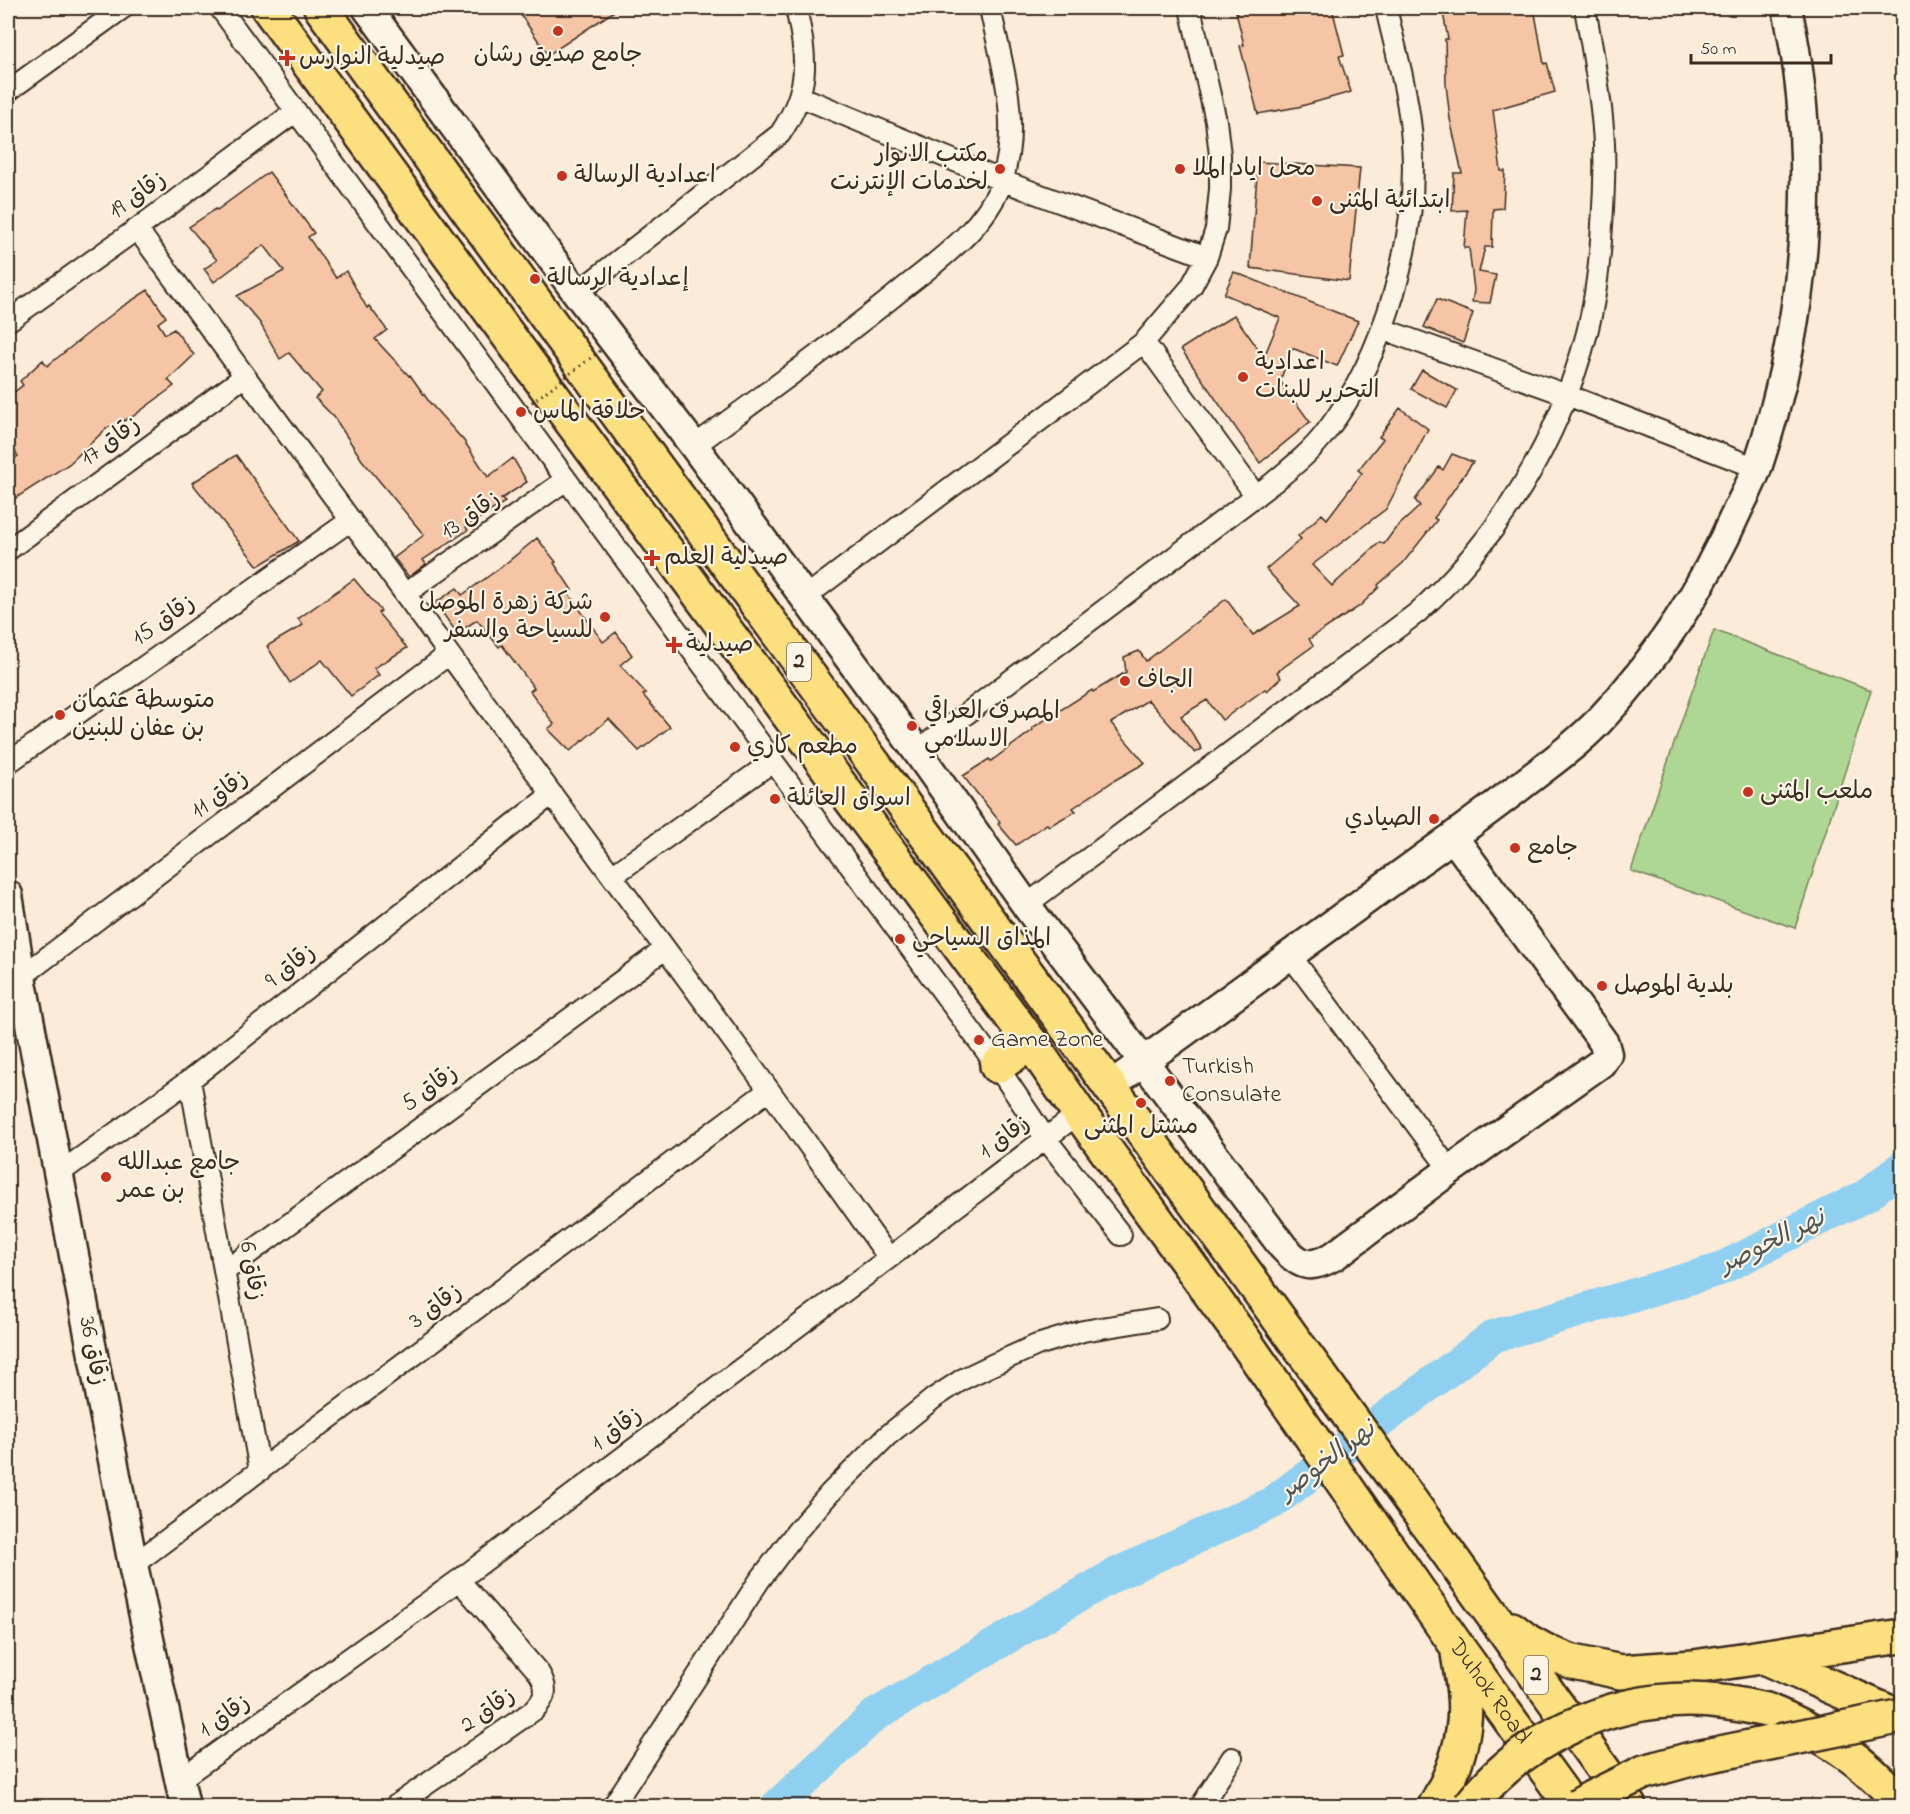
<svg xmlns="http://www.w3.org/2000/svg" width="1910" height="1814" font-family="'Indie Flower','Playpen Sans Arabic',sans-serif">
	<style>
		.green { fill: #aed794; stroke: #748059; stroke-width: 1.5 }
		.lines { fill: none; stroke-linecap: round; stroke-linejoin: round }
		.river { stroke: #8fd0f1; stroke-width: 33 }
		.building { fill: #f6c5a5; stroke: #3b2a1e; stroke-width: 1.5 }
		.street-casing { stroke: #3b2a1e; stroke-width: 24 }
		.secondary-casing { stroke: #3b2a1e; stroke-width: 33 }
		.highway-casing { stroke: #3b2a1e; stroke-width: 38 }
		.street { stroke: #fcf5e5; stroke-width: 20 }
		.secondary { stroke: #fcf5e5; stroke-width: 28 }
		.highway { stroke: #fce080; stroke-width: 33 }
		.highway-bridge-casing { stroke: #3b2a1e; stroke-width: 38; stroke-linecap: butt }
		.path-bridge { stroke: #3b2a1e; stroke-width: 3; stroke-dasharray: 1.5 4.5; stroke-linecap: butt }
		.highway-bridge { stroke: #fce080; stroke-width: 33 }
		.poi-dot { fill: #c8321e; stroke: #fcf5e5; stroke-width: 2 }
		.labels { text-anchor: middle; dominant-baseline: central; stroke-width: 4.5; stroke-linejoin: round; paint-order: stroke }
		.shield { fill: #fcf5e5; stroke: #75675a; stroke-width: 1.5 }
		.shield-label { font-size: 22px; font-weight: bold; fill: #3b2a1e }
		.poi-label { font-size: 24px; fill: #3b2a1e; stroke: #fcf5e5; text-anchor: start }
		.street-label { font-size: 24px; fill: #3b2a1e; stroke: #fcf5e5 }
		.water-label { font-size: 26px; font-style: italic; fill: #505453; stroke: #fcf5e5 }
	</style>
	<rect width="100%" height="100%" fill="#fbebd8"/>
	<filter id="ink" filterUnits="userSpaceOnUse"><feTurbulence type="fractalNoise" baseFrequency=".0167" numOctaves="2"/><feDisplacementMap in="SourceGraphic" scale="12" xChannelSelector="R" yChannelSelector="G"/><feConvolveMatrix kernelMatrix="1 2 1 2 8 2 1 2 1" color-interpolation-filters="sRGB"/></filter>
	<g filter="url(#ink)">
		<path class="green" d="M1714 630 1871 690 1795 928 1631 871 1684 714Z"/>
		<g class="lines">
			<path class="river" d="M777 1806 875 1715 1116 1574 1272 1503 1494 1336 1718 1270 1867 1195 1902 1167"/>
		</g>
		<path class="building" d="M516 8H619L548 55Z
			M1235 8H1332L1344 55 1339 56 1351 92 1298 107 1258 114 1240 46 1244 45Z
			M1442 8H1534L1544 64 1547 63 1555 92 1493 110 1501 171H1505L1503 208 1493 209 1492 247H1485L1479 272 1496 275 1490 303 1472 302 1474 290 1469 248H1464L1467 210 1452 211 1454 173H1462L1450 119 1446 84 1445 39H1448Z
			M1258 162 1360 168 1349 281 1250 268Z
			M269 172 314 233 308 237 336 278 346 271 367 308 369 306 387 330 375 339 409 376 410 375 430 403 464 441 488 477 513 458 527 482 501 499 505 502 466 527 468 530 423 560 426 564 409 577 394 558 424 535 362 460 334 417 315 398 322 392 289 353 280 359 260 323 237 296 284 271 264 245 214 282 204 269 217 260 189 227 216 209 217 210Z
			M1234 272 1358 321 1337 366 1292 348 1280 381 1310 422 1260 463 1181 349 1234 315 1264 357 1280 318 1224 294Z
			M148 290 166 317 158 323 165 334 174 329 194 355 168 380 174 386 132 417 107 428 69 464 8 503V463L18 456 8 441V397L23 385 20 381 43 360 47 366 120 308Z
			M1437 299 1473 313 1463 343 1424 327Z
			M1422 370 1457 390 1447 408 1411 389Z
			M1400 408 1428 429 1386 509 1312 565 1332 586 1380 542 1384 544 1395 529 1420 506 1415 500 1439 467 1443 470 1452 454 1473 462 1434 518 1437 520 1403 563 1378 585 1379 587 1360 606 1309 639 1313 646 1277 672 1281 678 1267 691 1265 689 1222 720 1207 700 1181 716 1202 749 1195 753 1148 700 1111 723 1145 763 1115 780 1073 808 1076 811 1049 826 1047 824 1016 845 998 824 1000 822 963 776 989 759 991 761 1033 730 1032 728 1092 690 1093 692 1126 672 1124 657 1139 651 1146 661 1226 599 1253 635 1300 606 1266 569 1301 539 1298 536 1322 514 1327 519 1362 473 1358 470 1383 439 1379 437Z
			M236 455 299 541 258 566 192 483Z
			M537 538 556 562 554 563 572 590 568 593 603 642 616 632 632 655 620 665 646 693 643 695 670 727 639 751 609 719 570 751 548 729 554 724 530 691 534 688 502 645 499 647 477 620 457 633 435 603 457 588 462 595 500 568Z
			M354 579 381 611 378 613 407 648 374 668 379 675 351 696 322 660 290 683 267 646 303 625 298 619Z"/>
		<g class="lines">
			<defs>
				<path id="street" d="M220 8 997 1066 1046 1139 1121 1235
					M8 91 123 8
					M799 96 1003 181 1207 257
					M137 229 769 1090 889 1258
					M577 293 780 134C811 88 807 59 796 8
					M8 321 137 229 296 111
					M1382 329 1567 395 1757 468
					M1144 342 1256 496
					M694 446C761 397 829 348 894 296 934 263 983 232 1002 182 1005 174 1006 164 1008 155 1016 105 1000 57 990 8
					M8 550 245 376
					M405 594 566 480
					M804 598 1144 342 1191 287 1207 257 1216 229 1220 189V155L1216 121 1190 8
					M917 751 1274 482C1292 467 1312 451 1326 432 1385 355 1419 237 1412 141 1409 96 1396 52 1386 8
					M8 763 351 520
					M612 876 772 762
					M1026 905 1417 613C1500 538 1558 442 1587 333 1596 298 1600 261 1602 225 1604 194 1606 160 1603 129 1600 88 1592 48 1585 8
					M1290 955 1450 1170
					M21 977 449 654
					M190 1080 260 1471
					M58 1174 190 1080 552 794
					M225 1271 665 949
					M133 1565 769 1090
					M179 1780 459 1580 889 1258 1079 1113
					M395 1806 534 1710C547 1696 548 1688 539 1673L459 1580
					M613 1806 759 1581 797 1531 830 1493 887 1436 934 1398 963 1379 992 1365 1037 1345 1083 1331 1157 1319
					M1201 1806 1232 1758"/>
				<path id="secondary" d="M367 8 577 293 694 446 917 751 1026 905 1283 1247C1301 1267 1311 1269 1334 1256L1450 1170 1601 1063 1607 1054 1604 1043 1453 837
					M8 895 21 977 133 1565 185 1806
					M1110 1086C1212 1011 1315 937 1418 862 1452 838 1485 813 1518 788 1545 767 1574 747 1598 722 1656 661 1704 586 1738 509 1745 495 1753 480 1758 465 1807 319 1820 158 1787 8"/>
				<g id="highway">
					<path id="s1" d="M268 8 571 421 1031 1043 1079 1113 1244 1340 1456 1645 1572 1806"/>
					<path d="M321 8C757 608 1200 1202 1629 1806"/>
					<path d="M997 1066 1031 1043"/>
					<path d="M1512 1629 1529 1642 1549 1653 1573 1662 1621 1672 1694 1667 1902 1636"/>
					<path d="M1764 1657 1902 1718"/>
					<path d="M1766 1710C1819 1731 1867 1760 1902 1806"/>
					<path d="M1435 1806C1454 1773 1468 1735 1464 1695 1463 1681 1460 1667 1458 1653"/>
				</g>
			</defs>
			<use href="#street" class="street-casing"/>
			<use href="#secondary" class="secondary-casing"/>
			<use href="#highway" class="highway-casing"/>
			<use href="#street" class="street"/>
			<use href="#secondary" class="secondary"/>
			<use href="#highway" class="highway"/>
			<defs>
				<path id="highway-bridge" d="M1470 1806C1520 1740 1606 1700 1689 1700 1715 1700 1740 1704 1766 1710
					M1578 1806 1593 1797 1644 1772 1691 1759 1902 1716"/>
			</defs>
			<use href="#highway-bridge" class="highway-bridge-casing"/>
			<path class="path-bridge" d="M527 406 600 351"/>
			<use href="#highway-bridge" class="highway-bridge"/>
		</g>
	</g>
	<g class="poi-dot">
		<circle cx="558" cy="31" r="6"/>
		<path d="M284 49h6v6h6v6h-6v6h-6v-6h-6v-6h6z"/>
		<circle cx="1000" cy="169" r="6"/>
		<circle cx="1180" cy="169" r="6"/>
		<circle cx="562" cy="176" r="6"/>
		<circle cx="1317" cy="201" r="6"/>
		<circle cx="535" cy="279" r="6"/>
		<circle cx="1243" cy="377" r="6"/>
		<circle cx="521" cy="412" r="6"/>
		<path d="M649 549h6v6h6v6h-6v6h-6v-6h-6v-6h6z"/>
		<circle cx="605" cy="617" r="6"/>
		<path d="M671 636h6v6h6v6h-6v6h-6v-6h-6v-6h6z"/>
		<circle cx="1125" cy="681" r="6"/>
		<circle cx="60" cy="715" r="6"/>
		<circle cx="912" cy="726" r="6"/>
		<circle cx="735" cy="747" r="6"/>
		<circle cx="1748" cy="792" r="6"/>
		<circle cx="775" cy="799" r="6"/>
		<circle cx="1434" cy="819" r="6"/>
		<circle cx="1515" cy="848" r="6"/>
		<circle cx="900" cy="939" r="6"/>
		<circle cx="1602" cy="986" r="6"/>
		<circle cx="979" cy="1040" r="6"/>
		<circle cx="1170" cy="1081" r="6"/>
		<circle cx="1141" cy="1103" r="6"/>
		<circle cx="106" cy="1177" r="6"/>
	</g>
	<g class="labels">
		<g class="shield">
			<rect x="787" y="643" width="24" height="38" rx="4.5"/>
			<rect x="1524" y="1656" width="24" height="38" rx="4.5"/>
		</g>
		<g class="shield-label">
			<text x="799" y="662">2</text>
			<text x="1536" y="1675">2</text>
		</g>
		<g class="poi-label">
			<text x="558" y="55" text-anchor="middle">جامع صديق رشان</text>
			<text x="299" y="58">صيدلية النوارس</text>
			<text x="988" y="155" text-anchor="end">مكتب الانوار<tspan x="988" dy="28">لخدمات الإنترنت</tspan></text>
			<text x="1192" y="169">محل اياد الملا</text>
			<text x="574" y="176">اعدادية الرسالة</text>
			<text x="1329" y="201">ابتدائية المثنى</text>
			<text x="547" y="279">إعدادية الرسالة</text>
			<text x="1255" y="363">اعدادية<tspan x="1255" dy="28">التحرير للبنات</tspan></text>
			<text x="533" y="412">حلاقة الماس</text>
			<text x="664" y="558">صيدلية العلم</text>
			<text x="593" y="603" text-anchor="end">شركة زهرة الموصل<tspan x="593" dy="28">للسياحة والسفر</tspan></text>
			<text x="686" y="645">صيدلية</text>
			<text x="1137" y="681">الجاف</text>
			<text x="72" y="701">متوسطة عثمان<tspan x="72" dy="28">بن عفان للبنين</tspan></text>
			<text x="924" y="712">المصرف العراقي<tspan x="924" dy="28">الاسلامي</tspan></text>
			<text x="747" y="747">مطعم كاري</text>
			<text x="1760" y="792">ملعب المثنى</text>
			<text x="787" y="799">اسواق العائلة</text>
			<text x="1422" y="819" text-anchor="end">الصيادي</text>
			<text x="1527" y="848">جامع</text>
			<text x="912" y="939">المذاق السياحي</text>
			<text x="1614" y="986">بلدية الموصل</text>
			<text x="991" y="1040">Game Zone</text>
			<text x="1182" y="1067">Turkish<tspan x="1182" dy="28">Consulate</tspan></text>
			<text x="1141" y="1127" text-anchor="middle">مشتل المثنى</text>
			<text x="118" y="1163">جامع عبدالله<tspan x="118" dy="28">بن عمر</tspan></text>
		</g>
		<g class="street-label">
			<text transform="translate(138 196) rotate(-36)">زقاق 19</text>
			<text transform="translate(111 442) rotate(-36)">زقاق 17</text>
			<text transform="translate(471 516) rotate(-35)">زقاق 13</text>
			<text transform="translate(164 621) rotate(-35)">زقاق 15</text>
			<text transform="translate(220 795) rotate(-37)">زقاق 11</text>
			<text transform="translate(291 967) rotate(-38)">زقاق 9</text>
			<text transform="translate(430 1089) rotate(-36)">زقاق 5</text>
			<text transform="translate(1005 1138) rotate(-37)">زقاق 1</text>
			<text transform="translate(251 1271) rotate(80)">زقاق 6</text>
			<text transform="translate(436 1307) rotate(-37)">زقاق 3</text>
			<text transform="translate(92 1351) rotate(79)">زقاق 36</text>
			<text transform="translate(617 1430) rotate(-37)">زقاق 1</text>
			<text stroke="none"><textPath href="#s1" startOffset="2080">Duhok Road</textPath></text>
			<text transform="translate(488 1711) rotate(-35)">زقاق 2</text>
			<text transform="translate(225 1717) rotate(-36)">زقاق 1</text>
		</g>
		<g class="water-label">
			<text transform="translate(1773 1242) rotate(-26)">نهر الخوصر</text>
			<text transform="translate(1328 1461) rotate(-37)">نهر الخوصر</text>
		</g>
	</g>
	<rect width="1910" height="1814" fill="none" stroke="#fcf5e5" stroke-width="30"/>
	<rect x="15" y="15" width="1880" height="1784" fill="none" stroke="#3b2a1e" stroke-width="2" filter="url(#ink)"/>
	<path d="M1691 54v9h140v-9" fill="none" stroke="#3b2a1e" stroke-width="3"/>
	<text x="1700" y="54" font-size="18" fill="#3b2a1e" stroke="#fcf5e5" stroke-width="4.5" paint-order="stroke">50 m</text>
</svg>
